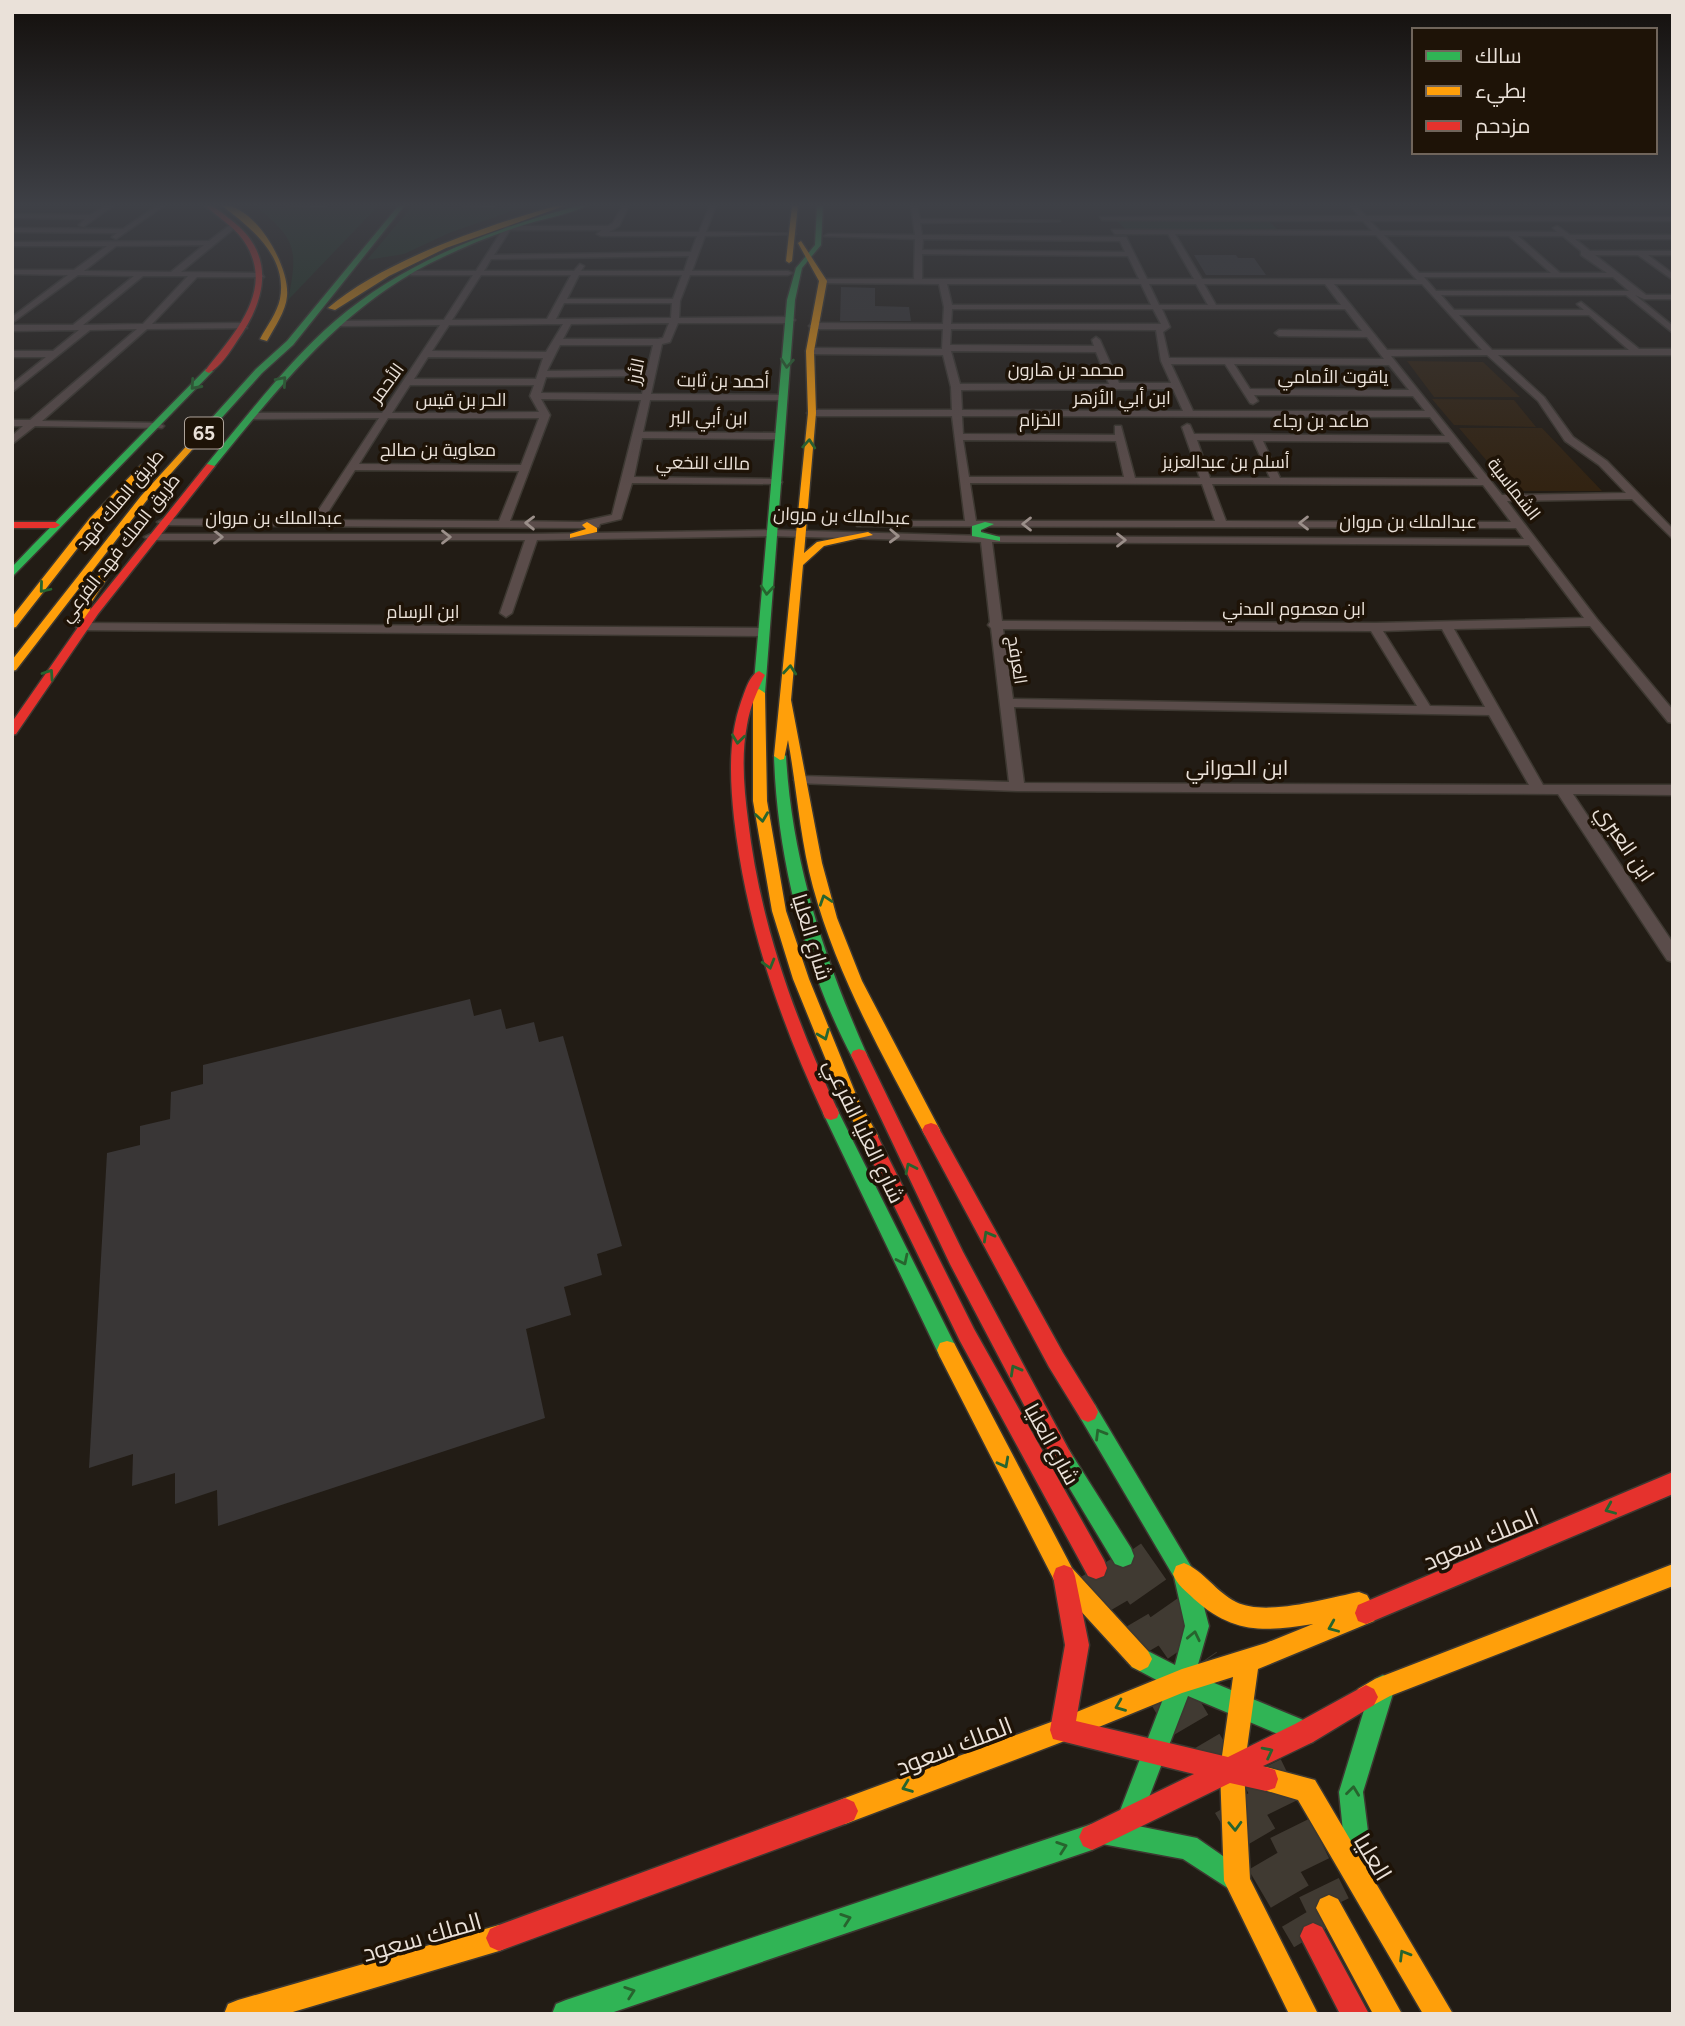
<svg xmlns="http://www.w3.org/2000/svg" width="1685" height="2026" font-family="Figtree,Cairo,sans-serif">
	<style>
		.built { fill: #322312 }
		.green { fill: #1d3521 }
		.building { fill: #393636 }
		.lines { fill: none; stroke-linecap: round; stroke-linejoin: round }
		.primary-tunnel { stroke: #403a32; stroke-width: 44; stroke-dasharray: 44 22; stroke-linecap: butt }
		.street-casing { stroke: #3d3831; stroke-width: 3 }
		.fast-casing { stroke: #3d3831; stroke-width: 3 }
		.slow-casing { stroke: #3d3831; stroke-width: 3 }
		.jam-casing { stroke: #3d3831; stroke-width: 3 }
		.street { fill: #5a4c4a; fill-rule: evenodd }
		.fast { fill: #30b455; fill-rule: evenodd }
		.slow { fill: #ff9f0a; fill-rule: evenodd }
		.jam { fill: #e5322d; fill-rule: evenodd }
		.oneway { stroke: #27642e }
		.oneway2 { stroke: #9b8f8a }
		.labels { text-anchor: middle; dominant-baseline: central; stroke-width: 7; stroke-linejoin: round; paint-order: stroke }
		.far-street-label { font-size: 18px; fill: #eae1d9; stroke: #1e1307 }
		.shield { fill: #1e1307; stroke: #ada39a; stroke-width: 2 }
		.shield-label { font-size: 19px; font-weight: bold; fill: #eae1d9 }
		.street-label { font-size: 21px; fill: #eae1d9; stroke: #1e1307 }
		.near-street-label { font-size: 24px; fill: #eae1d9; stroke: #1e1307 }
	</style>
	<rect width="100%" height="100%" fill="#221c15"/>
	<path class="built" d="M1407 361 1483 362 1520 397H1434Z
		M1432 399 1514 400 1536 427 1454 425Z
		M1459 428H1542L1602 491H1515L1508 486Z"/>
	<path class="green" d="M255 205 295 208 379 205 288 300C299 247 295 239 255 205Z
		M413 205 482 208 529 205 449 233 404 254 367 260Z
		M1115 219 1268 220 1279 231 1126 230Z"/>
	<path class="building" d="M1194 255H1236L1238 258H1254L1266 275H1206Z
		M841 287 875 288V306L909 307 911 321H840Z
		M470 999 474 1016 501 1009 506 1029 534 1022 539 1042 563 1036 622 1246 597 1254 602 1275 564 1287 571 1315 526 1329 545 1418 218 1526 217 1490 175 1504V1473L132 1486 133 1454 89 1468 107 1153 140 1145V1126L170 1119 171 1092 203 1084V1065Z"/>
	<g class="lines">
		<path class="primary-tunnel" d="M1123 1556 1199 1665
			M1096 1568 1146 1653
			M1167 1688 1313 1936
			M1261 1769 1329 1908"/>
		<defs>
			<path id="street" d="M107 205H114L83 227 79 225 85 219 12 218V214L90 215Z
				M158 205H165L116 239 112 237 117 233 12 232V228L123 229Z
				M623 205H629L619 226 609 232H699L710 205H716L706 232 796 234 705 236 692 271H788L792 273 788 275H690L680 301 679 318 791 317 795 320 791 323H678L670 342 662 344 651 394 783 395 786 396V400H650L643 432 779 433 784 436 779 439 642 438 634 477 777 479 782 482 781 484 632 483 621 519 600 524 599 527 595 528 163 525 157 522 163 519 312 520 379 418 252 419 247 416 252 413H382L440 325 340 326 337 321 444 320 473 275H411L408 271H476L505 226H608L613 223ZM510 230H602L597 234 601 236H697L691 252 494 255ZM689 256 684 271H581L584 266 580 264 574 271H484L491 259ZM481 275H571L547 319 452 320ZM579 275H682L673 299H567ZM564 303H672L671 318 556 319ZM669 323 663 338 658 339H563L571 324ZM548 324H563L546 352 432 351 449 325ZM560 345H653L647 370 547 371ZM428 357 543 358 536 379H414ZM646 376 642 394 541 393 546 377ZM410 385H534L530 396 539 412 392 413ZM541 399 641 400 612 515 580 522 510 521 550 415ZM388 418H539L521 465 359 464ZM355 470 519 471 499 521 323 520Z
				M911 205H917L920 219 1060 221 920 223 922 235 1126 237 1147 279H1194L1168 234H1115L1112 230 1372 231 1363 221 1102 220 1100 217 1359 216 1349 205H1355L1366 216 1673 217V221H1370L1380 231 1557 232 1553 228 1557 226 1570 235H1673V239H1575L1590 251H1673V255H1648L1673 274V280L1638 255H1595L1646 295H1673V299H1644L1635 295 1673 326V333L1626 295H1441L1454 310H1584L1577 304 1581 302 1639 349H1673V355H1498L1544 397 1573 437 1607 461 1673 529V539L1632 499 1507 501 1597 619 1673 710V723L1668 722 1590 626 1454 629 1543 785H1673V795L1573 794 1673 943V962L1667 960 1558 794 1017 791 796 783 794 780 796 777 801 776 1009 782 991 628 988 625 990 622 981 542 773 536 537 540 512 613 506 617 500 613 525 540H150L144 537 150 534H532L773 530 986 536 1524 539 1516 528 857 526V522L861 521H965L952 416H812L807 413 812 410H952L951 387 943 355 810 354 806 351 810 348 942 349 943 329H813L809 326 813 323 943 324 944 307 939 284 823 283 819 281 823 279H914L915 239 824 236 828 234 915 235ZM1175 234 1376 235 1417 280 1202 279ZM1384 235 1509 236 1551 273H1419ZM1518 236H1563L1581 251V255L1607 273H1560ZM923 239 1120 241 1125 252 922 250ZM922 254 1128 256 1139 279H922ZM1424 277H1613L1629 291H1436ZM947 284H1141L1151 305H952ZM1149 284H1196L1208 305H1159ZM1204 284H1325L1341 305H1216ZM1334 284H1422L1482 350H1387ZM952 309H1153L1161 324H951ZM1162 309H1345L1362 331 1279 330 1275 333 1279 336 1367 337 1384 359 1169 358 1163 332 1170 327ZM1459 315H1589L1629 350H1492ZM951 329 1156 330 1161 361 1171 383H1119L1100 340 1096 337 1092 340 1094 346 950 345ZM951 351 1096 352 1109 384H960ZM1487 355 1538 401 1565 441 1599 465 1626 493 1502 495 1391 356ZM1171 364H1225L1250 403 1253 404 1258 401 1254 395 1413 396 1425 411H1193ZM1234 364 1389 365 1409 390 1250 389ZM1173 389 1183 411 962 410 961 390ZM962 416 1430 417 1445 436 1194 434 1190 425 1187 424 1182 427 1200 478H1135L1121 426H1115V435L963 434ZM963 440 1116 441 1124 477H969ZM1197 440H1253L1270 478H1210ZM1263 441 1449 442 1478 479 1280 478ZM970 483 1202 484 1215 521H976ZM1212 484 1483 485 1511 522 1226 521ZM992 542 1529 545 1584 618 1375 623 1002 621ZM1003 629 1371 631 1417 706 1013 699ZM1442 629 1485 707 1430 706 1383 631ZM1014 707 1489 715 1529 785 1024 783Z
				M234 222 237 226 181 272 261 273 264 277H197L152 324 244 323 247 328 147 329 42 421 159 423 164 426 162 428 35 426 12 444V436L23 426H12V420H30L137 329 90 330 12 392V384L46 357H12V351H53L79 330 12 331V325H73L134 276 78 275 12 323V317L68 275 12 274V270H74L107 246H12V242L209 241ZM204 245 171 272 84 271 116 246ZM143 276H188L143 324 83 325Z
				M82 623 763 628 769 632 763 636 78 630 76 627Z"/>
			<path id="fast" d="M287 205H327L324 207Z
				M399 205H405L293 345 262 373 198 444H192V440L256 369 287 341Z
				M461 205H496L493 207Z
				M580 205H588C570 214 547 218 527 224 498 233 470 244 443 257 345 302 280 386 213 468H207V464C248 415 287 363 335 321 406 260 491 230 580 205Z
				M817 205H823L821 245 802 268 795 300 765 693 759 697 753 693 787 300 796 268 815 245Z
				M206 369 213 371 12 577V567L32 546Z
				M985 522 994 524 981 530V532L1000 537V541L972 536V526Z
				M780 752 786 756C792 862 824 958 867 1055L865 1059H853C805 969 777 857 774 756Z
				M831 1106 837 1108 839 1113 954 1343 957 1350 954 1357 947 1359 940 1357 823 1113 825 1108Z
				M1088 1402 1095 1405 1195 1573 1209 1626 1195 1675 1313 1724 1316 1733 1313 1742 1304 1745 1188 1696 1138 1826 1197 1838 1246 1872 1250 1881 1246 1890 1237 1894 1183 1859 1102 1844 1092 1850 608 2014H552L556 2004 566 2000 1092 1824 1097 1826 1107 1820 1121 1823 1118 1816 1168 1686 1132 1667 1128 1659 1132 1651 1140 1647 1175 1665 1185 1626 1174 1577 1081 1419 1078 1412 1081 1405Z
				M1062 1447 1069 1450 1131 1548 1134 1556 1131 1564 1123 1567 1115 1564 1055 1464 1051 1457 1055 1450Z
				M1383 1675 1391 1679 1395 1687 1363 1792 1373 1871 1369 1880 1360 1884 1351 1880 1347 1871 1339 1792 1371 1687 1375 1679Z"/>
			<path id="slow" d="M221 205C254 203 290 266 287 296 286 311 274 328 267 341L260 339C267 326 277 313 280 299 288 256 250 227 221 205Z
				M559 205H567L446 248 389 276 335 310 328 308C384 260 488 225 559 205Z
				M792 205H798L792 261 789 263 786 261Z
				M801 241 827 281 814 351 816 413 804 553 817 542 868 532 873 535 824 546 803 565 791 700 822 863 837 918 862 981 940 1130 937 1135 931 1137 925 1135C882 1055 837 975 813 887 800 839 797 789 788 740L784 759 780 760 774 756 808 413 806 351 819 281 798 243Z
				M192 440 199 442 147 500 16 670 12 671V660L141 496Z
				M141 465 149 467 98 522 16 627 12 628V617L90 518Z
				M587 522 597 528V532L570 538V534L586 529 582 525Z
				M104 567 113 569 91 603 88 627 78 629 81 603Z
				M759 689 765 693 767 801 786 911 809 979 857 1097 878 1136 875 1141 869 1143 863 1141 841 1097 793 979 772 911 753 801V693Z
				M947 1341 954 1343 1072 1568 1148 1651 1152 1659 1148 1667 1140 1671 1132 1667 1056 1584 940 1357 937 1350 940 1343Z
				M1184 1563C1204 1571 1216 1592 1236 1602 1266 1617 1327 1598 1359 1592L1367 1595 1377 1613 1374 1621 1258 1669 1244 1770 1250 1879 1318 2014H1289L1224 1881 1220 1770 1233 1677 1182 1693 1062 1742 845 1824 836 1820 832 1811 836 1802 845 1798 1062 1718 1182 1669 1266 1643 1313 1624C1265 1632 1233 1634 1194 1599 1186 1591 1177 1585 1173 1574L1176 1566Z
				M1673 1564V1586L1390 1696 1366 1709 1358 1705 1354 1697 1358 1689 1375 1679Z
				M1266 1767 1315 1780 1453 2014H1423L1298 1800 1257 1788 1254 1779 1257 1770Z
				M1329 1895 1338 1899 1402 2014H1373L1316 1908 1320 1899Z
				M499 1925 508 1929 512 1938 508 1947 499 1951 286 2014H224L228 2004 238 2000Z"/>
			<path id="jam" d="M204 205C214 204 223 214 231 220 277 255 266 300 237 341 230 352 220 367 209 373L205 371C232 336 274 293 247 246 237 228 219 218 204 205Z
				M207 464 215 466 98 614 16 734 12 735V722L90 610Z
				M12 522H55L60 525 55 528H12Z
				M759 671 765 675C757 691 750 707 747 725 741 756 744 789 748 820 760 924 795 1019 839 1113L837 1118 831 1120 825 1118 823 1113C779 1018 746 923 734 818 730 780 728 739 741 702 745 692 749 675 759 671Z
				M859 1049 865 1051 867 1055 963 1252 1069 1450 1073 1457 1069 1464 1062 1467 1055 1464 950 1264 851 1055 853 1051Z
				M931 1123 937 1125 1063 1353 1095 1405 1098 1412 1095 1419 1088 1422 1081 1419 1049 1367 922 1130 925 1125Z
				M869 1129 875 1131 974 1329 1104 1560 1107 1568 1104 1576 1096 1579 1088 1576 960 1341 860 1136 863 1131Z
				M1673 1472V1494L1366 1624 1358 1621 1355 1613 1358 1605Z
				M1064 1565 1072 1568 1075 1576 1089 1645 1076 1721 1228 1757 1295 1724 1366 1685 1374 1689 1378 1697 1374 1705 1313 1742 1263 1766 1275 1770 1278 1779 1275 1788 1266 1791 1230 1783 1101 1846 1092 1850 1083 1846 1079 1837 1083 1828 1194 1774 1053 1739 1050 1730 1065 1645 1053 1576 1056 1568Z
				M845 1798 854 1802 858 1811 854 1820 845 1824 499 1951 490 1947 486 1938 490 1929 499 1925Z
				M1313 1923 1322 1927 1369 2014H1340L1300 1936 1304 1927Z"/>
		</defs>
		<use href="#street" class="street-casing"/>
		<use href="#fast" class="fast-casing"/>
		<use href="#slow" class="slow-casing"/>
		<use href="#jam" class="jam-casing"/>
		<use href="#street" class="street"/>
		<use href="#fast" class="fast"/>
		<use href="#slow" class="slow"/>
		<use href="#jam" class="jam"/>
	</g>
	<defs><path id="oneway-chevron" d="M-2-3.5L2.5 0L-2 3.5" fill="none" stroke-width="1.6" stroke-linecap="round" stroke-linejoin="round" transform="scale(1.75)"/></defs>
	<g class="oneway">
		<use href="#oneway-chevron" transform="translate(787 363) rotate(95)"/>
		<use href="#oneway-chevron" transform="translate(282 381) rotate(-49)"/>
		<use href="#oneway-chevron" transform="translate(195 385) rotate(132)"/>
		<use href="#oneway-chevron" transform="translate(809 444) rotate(-86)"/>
		<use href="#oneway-chevron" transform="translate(44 588) rotate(130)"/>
		<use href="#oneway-chevron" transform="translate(767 590) rotate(95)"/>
		<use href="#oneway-chevron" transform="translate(790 670) rotate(-85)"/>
		<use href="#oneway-chevron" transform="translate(49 674) rotate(-56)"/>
		<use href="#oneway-chevron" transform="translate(738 739) rotate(97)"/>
		<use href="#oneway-chevron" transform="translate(762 817) rotate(82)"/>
		<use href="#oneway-chevron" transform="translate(825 900) rotate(-108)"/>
		<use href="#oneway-chevron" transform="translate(769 964) rotate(74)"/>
		<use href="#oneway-chevron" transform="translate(824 1035) rotate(68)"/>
		<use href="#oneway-chevron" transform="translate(910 1168) rotate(-116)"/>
		<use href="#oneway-chevron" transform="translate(988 1236) rotate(-119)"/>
		<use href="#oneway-chevron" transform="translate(903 1260) rotate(64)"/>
		<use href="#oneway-chevron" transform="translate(1015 1370) rotate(-119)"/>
		<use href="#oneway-chevron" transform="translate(1100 1434) rotate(-121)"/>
		<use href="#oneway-chevron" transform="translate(1004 1463) rotate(62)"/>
		<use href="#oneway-chevron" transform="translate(1610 1509) rotate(157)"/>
		<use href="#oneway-chevron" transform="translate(1333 1627) rotate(157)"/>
		<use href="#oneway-chevron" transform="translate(1194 1636) rotate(-78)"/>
		<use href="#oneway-chevron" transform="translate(1120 1706) rotate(158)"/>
		<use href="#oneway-chevron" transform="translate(1268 1752) rotate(-27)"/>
		<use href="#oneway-chevron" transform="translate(907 1787) rotate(159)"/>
		<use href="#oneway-chevron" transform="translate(1353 1791) rotate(-83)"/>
		<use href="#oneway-chevron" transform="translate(1235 1826) rotate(88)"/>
		<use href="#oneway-chevron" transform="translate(1062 1847) rotate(-19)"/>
		<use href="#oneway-chevron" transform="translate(846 1919) rotate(-19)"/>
		<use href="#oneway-chevron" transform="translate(1404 1955) rotate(-121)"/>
		<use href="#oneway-chevron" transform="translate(630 1992) rotate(-19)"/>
	</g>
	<g class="oneway2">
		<use href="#oneway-chevron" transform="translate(530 523) rotate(-179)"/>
		<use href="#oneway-chevron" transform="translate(1304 523) rotate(-180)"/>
		<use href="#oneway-chevron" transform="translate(1027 524) rotate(180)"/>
		<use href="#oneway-chevron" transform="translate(894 536) rotate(2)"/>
		<use href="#oneway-chevron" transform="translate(218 537)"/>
		<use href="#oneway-chevron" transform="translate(446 537)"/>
		<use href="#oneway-chevron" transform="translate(1121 540)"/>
	</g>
	<linearGradient id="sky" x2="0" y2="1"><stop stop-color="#130f0c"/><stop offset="0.42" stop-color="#3e4046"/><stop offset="1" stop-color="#3e4046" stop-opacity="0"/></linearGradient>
	<rect width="1685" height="488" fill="url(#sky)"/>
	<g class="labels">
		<g class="far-street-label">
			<text x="1066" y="370">محمد بن هارون</text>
			<text transform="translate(636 371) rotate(-78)">الأرز</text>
			<text x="1333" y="377">ياقوت الأمامي</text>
			<text transform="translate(723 381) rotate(1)">أحمد بن ثابت</text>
			<text transform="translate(387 383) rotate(-54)">الأحمر</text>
			<text x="1122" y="398">ابن أبي الأزهر</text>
			<text x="461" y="400">الحر بن قيس</text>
			<text transform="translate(709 418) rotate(1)">ابن أبي البر</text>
			<text x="1040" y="420">الخزام</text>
			<text x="1321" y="421">صاعد بن رجاء</text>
			<text x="438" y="450">معاوية بن صالح</text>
			<text x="1226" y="462">أسلم بن عبدالعزيز</text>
			<text transform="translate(703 463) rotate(1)">مالك النخعي</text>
			<text transform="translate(1514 489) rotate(52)">الشماسية</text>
			<text transform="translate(120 500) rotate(-50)">طريق الملك فهد</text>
			<text transform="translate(842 516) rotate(2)">عبدالملك بن مروان</text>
			<text x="274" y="518">عبدالملك بن مروان</text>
			<text x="1408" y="522">عبدالملك بن مروان</text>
			<text transform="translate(120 548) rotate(-52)">طريق الملك فهد الفرعي</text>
			<text x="1294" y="609">ابن معصوم المدني</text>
			<text x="423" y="612">ابن الرسام</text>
			<text transform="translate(1017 660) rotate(81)">العرفج</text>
		</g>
		<rect class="shield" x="185" y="417.5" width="38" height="31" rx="5"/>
		<g class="shield-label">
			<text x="204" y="433">65</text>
		</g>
		<g class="street-label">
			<text x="1237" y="767">ابن الحوراني</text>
			<text transform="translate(1625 843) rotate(56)">ابن العبري</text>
			<text transform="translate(812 937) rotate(73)">شارع العليا</text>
			<text transform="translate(864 1131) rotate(64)">شارع العليا الفرعي</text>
			<text transform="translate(1052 1444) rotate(61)">شارع العليا</text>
		</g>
		<g class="near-street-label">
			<text transform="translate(1481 1539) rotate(-23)">الملك سعود</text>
			<text transform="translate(954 1746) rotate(-21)">الملك سعود</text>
			<text transform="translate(1373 1857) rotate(59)">العليا</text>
			<text transform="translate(422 1937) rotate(-16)">الملك سعود</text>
		</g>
	</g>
	<rect width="1685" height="2026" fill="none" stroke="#eae1d9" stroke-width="28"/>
	<rect x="1412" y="28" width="245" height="126" fill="#1e1307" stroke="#70655b" stroke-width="2"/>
	<rect x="1426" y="51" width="35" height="10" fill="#30b455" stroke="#70655b" stroke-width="2"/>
	<text x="1475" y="63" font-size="21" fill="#eae1d9">سالك</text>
	<rect x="1426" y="86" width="35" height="10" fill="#ff9f0a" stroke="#70655b" stroke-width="2"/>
	<text x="1475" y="98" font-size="21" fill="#eae1d9">بطيء</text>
	<rect x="1426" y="121" width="35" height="10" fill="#e5322d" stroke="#70655b" stroke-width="2"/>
	<text x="1475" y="133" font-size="21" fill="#eae1d9">مزدحم</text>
</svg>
